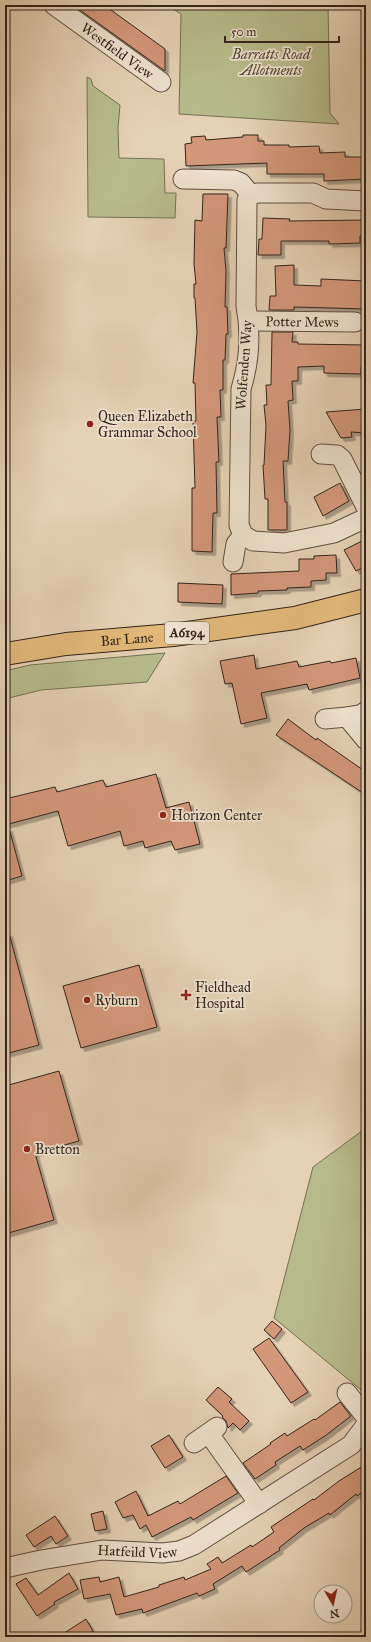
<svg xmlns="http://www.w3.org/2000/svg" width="371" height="1642" font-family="'IM FELL Great Primer',serif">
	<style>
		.green { fill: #b7bb8b; stroke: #757052 }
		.building { fill: #d3977a; stroke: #33241a; filter: url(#shadow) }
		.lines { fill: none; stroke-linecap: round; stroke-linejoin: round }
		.minor-casing { stroke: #604f40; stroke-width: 21 }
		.major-casing { stroke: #33241a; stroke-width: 24 }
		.minor { stroke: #eee1ce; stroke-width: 19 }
		.major { stroke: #e2b87a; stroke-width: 22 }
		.poi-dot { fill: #8f2418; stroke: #eee1ce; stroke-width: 1.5 }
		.labels { text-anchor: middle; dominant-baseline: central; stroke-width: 3.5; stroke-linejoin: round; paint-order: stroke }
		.shield { fill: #eee1ce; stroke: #6b5d50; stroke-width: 1 }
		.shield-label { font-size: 13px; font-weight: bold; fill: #33241a }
		.street-label { font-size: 14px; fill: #33241a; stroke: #eee1ce }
		.park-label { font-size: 14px; font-style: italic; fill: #544a36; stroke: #eee1ce }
		.poi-label { font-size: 14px; fill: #33241a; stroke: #eee1ce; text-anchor: start }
	</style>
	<defs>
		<filter id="shadow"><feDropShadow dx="3.5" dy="3.5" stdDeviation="0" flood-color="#0004"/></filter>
	</defs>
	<rect width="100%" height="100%" fill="#e5d1b4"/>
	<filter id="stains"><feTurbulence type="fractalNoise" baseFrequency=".005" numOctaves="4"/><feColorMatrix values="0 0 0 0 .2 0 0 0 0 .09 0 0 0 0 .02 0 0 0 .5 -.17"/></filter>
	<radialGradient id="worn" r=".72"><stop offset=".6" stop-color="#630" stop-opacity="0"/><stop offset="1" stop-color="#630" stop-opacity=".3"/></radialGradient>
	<path class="green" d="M167 5H328L330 113 339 124 179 114 181 14Z
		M87 77 91 79 93 86 120 105 118 128 119 158 164 159 165 193H176L175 218 88 217Z
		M165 653 147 682 41 690 5 699V671L30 665Z
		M366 1128V1394L274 1318 313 1167Z"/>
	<path class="building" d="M73 5H104L165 49V71Z
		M243 135H258V141H264V145H289V147L319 146 320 153 345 152V157H366V179L324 181V174H267V163L186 166 185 144 192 143 191 137 205 136 206 140 243 137Z
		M203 194H228L226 248H224L226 271 225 307H227L228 334H226L225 360H223V390H220L221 417H217L219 462H216L217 513H213L212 552 192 551V488H195L193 421H196L195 383H193L197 332 195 298H194V284H196L194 264 195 220 202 221Z
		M263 218 290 219 289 221 366 220V236H360V243L329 244V241H281V255H258L259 239H262Z
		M294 265V285L321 286V279L366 281V309L294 307V310H269L270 296H276L275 266Z
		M272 332H293L292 342H298V344L366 345V367H361V374L324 373V366L298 367V381H292L293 400 288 401 290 430 288 461H283L285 502H287V530H268V499H265L263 465H264L266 426 264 405H267L266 385H271Z
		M366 409V433L351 432 352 437 341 438 326 412Z
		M340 483 349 501 323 516 314 497Z
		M366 539V566L356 571 344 550Z
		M336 555 337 573H326V580L311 581V587L287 588V590L258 591V593L231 595V574L299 571V559H314V556Z
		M178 583 223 585 222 604 178 602Z
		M254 655 256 669 297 661 299 667 330 661 331 663 356 658 360 678 309 690 307 684 261 693 267 718 241 724 232 683 225 684 220 661Z
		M288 719 316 740 317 738 366 772V795L276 735Z
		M156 774 166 808 189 802 200 844 175 850 171 841 145 848 143 841 124 846 120 831 68 846 58 811 5 825V799L55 787 57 792 103 780 106 787Z
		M9 828 22 876 5 881V829Z
		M5 933H9L39 1045 5 1054Z
		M139 965 157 1027 81 1048 63 986Z
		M59 1071 79 1141 35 1153 54 1220 5 1234V1160L9 1159 5 1146V1086Z
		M272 1321 282 1329 274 1339 264 1330Z
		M269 1338 308 1392 291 1403 253 1349Z
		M218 1387 232 1399 229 1402 249 1421 240 1430 233 1423 228 1428 226 1421 222 1417 223 1416 206 1400Z
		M340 1402 351 1416 325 1436 303 1450 300 1446 275 1462 276 1465 255 1479 243 1463 271 1444 270 1443 285 1433 287 1436 314 1419 315 1420Z
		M169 1435 183 1457 165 1468 151 1446Z
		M366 1464V1489L357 1496 356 1494 330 1515 329 1513 304 1528 279 1548 280 1550 246 1572 242 1566 213 1584 215 1589 199 1596 197 1593 143 1613 142 1609 116 1615 110 1594 84 1599 80 1580 99 1577 100 1582 119 1577 124 1597 159 1587V1585L184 1577 185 1580 211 1569 207 1564 218 1557 222 1563 251 1545 252 1547 274 1532 271 1527 313 1499 314 1500 339 1481Z
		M226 1476 238 1493 193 1520 191 1517 152 1537 146 1525 140 1529 133 1515 123 1518 115 1502 136 1491 148 1516 178 1501 180 1504Z
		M103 1511 107 1529 95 1531 91 1514Z
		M55 1516 68 1536 56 1544 51 1536 34 1547 26 1535Z
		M69 1573 78 1589 54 1602 55 1604 37 1616 16 1584 26 1578 38 1595Z
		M86 1619 93 1631 83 1637H58Z"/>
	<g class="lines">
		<defs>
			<g id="minor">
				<path id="s1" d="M54 5 161 82"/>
				<path d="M183 179 234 180 241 183 251 195"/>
				<path d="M366 201 326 199 313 193H257L251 195 247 200 246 306C251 333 249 363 241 389L239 525 243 535 253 541 284 543 334 533 366 518"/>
				<path id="s2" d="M249 321 355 322"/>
				<path d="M321 454 337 455 342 459 366 507"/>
				<path d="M233 562 236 544 243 535"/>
				<path d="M366 711 363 714 347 717 366 740"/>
				<path d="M325 719 347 717"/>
				<path d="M347 1393 366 1417"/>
				<path d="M209 1434 259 1504"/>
				<path d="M194 1443 217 1427"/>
				<path id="s3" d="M5 1568 41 1560 102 1550 163 1553 179 1551 194 1545 351 1445 366 1425"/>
			</g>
			<g id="major">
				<path id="s4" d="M5 654 66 644 173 635 295 618 366 600"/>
			</g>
		</defs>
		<use href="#minor" class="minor-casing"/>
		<use href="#major" class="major-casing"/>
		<use href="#minor" class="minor"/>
		<use href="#major" class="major"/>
	</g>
	<g class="poi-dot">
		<circle cx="90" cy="424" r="4"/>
		<circle cx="163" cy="815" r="4"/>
		<path d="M184 989h4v4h4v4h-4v4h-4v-4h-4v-4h4z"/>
		<circle cx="87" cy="1000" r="4"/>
		<circle cx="27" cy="1149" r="4"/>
	</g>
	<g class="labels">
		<rect class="shield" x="165" y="622" width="44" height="22" rx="3"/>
		<g class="shield-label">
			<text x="187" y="633">A6194</text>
		</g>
		<g class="street-label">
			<text stroke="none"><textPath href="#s1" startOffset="78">Westfield View</textPath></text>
			<text stroke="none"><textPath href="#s2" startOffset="53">Potter Mews</textPath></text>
			<text transform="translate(244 365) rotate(-86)">Wolfenden Way</text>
			<text stroke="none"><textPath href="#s4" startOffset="123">Bar Lane</textPath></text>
			<text stroke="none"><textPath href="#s3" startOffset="134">Hatfeild View</textPath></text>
		</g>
		<g class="park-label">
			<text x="271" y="54">Barratts Road<tspan x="271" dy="16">Allotments</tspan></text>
		</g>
		<g class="poi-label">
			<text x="98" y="416">Queen Elizabeth<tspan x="98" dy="16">Grammar School</tspan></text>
			<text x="171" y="815">Horizon Center</text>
			<text x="195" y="987">Fieldhead<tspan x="195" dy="16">Hospital</tspan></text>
			<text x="95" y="1000">Ryburn</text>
			<text x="35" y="1149">Bretton</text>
		</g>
	</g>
	<rect width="371" height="1642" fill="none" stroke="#e5d1b4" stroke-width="20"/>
	<rect x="6" y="6" width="359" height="1630" fill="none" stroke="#33241a" stroke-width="2"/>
	<rect x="10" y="10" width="351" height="1622" fill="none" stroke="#33241a"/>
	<g transform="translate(333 1604) rotate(171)"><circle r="19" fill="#eee1ce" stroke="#a39586"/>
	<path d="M0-3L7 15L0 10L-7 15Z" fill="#8f2418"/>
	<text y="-6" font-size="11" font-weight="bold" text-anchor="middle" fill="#33241a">N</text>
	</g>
	<path d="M225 36v6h114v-6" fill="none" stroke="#33241a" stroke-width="2"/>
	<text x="231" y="36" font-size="12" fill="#33241a" stroke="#eee1ce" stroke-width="3" paint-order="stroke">50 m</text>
	<rect width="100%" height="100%" filter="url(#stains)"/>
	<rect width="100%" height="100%" fill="url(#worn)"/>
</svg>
